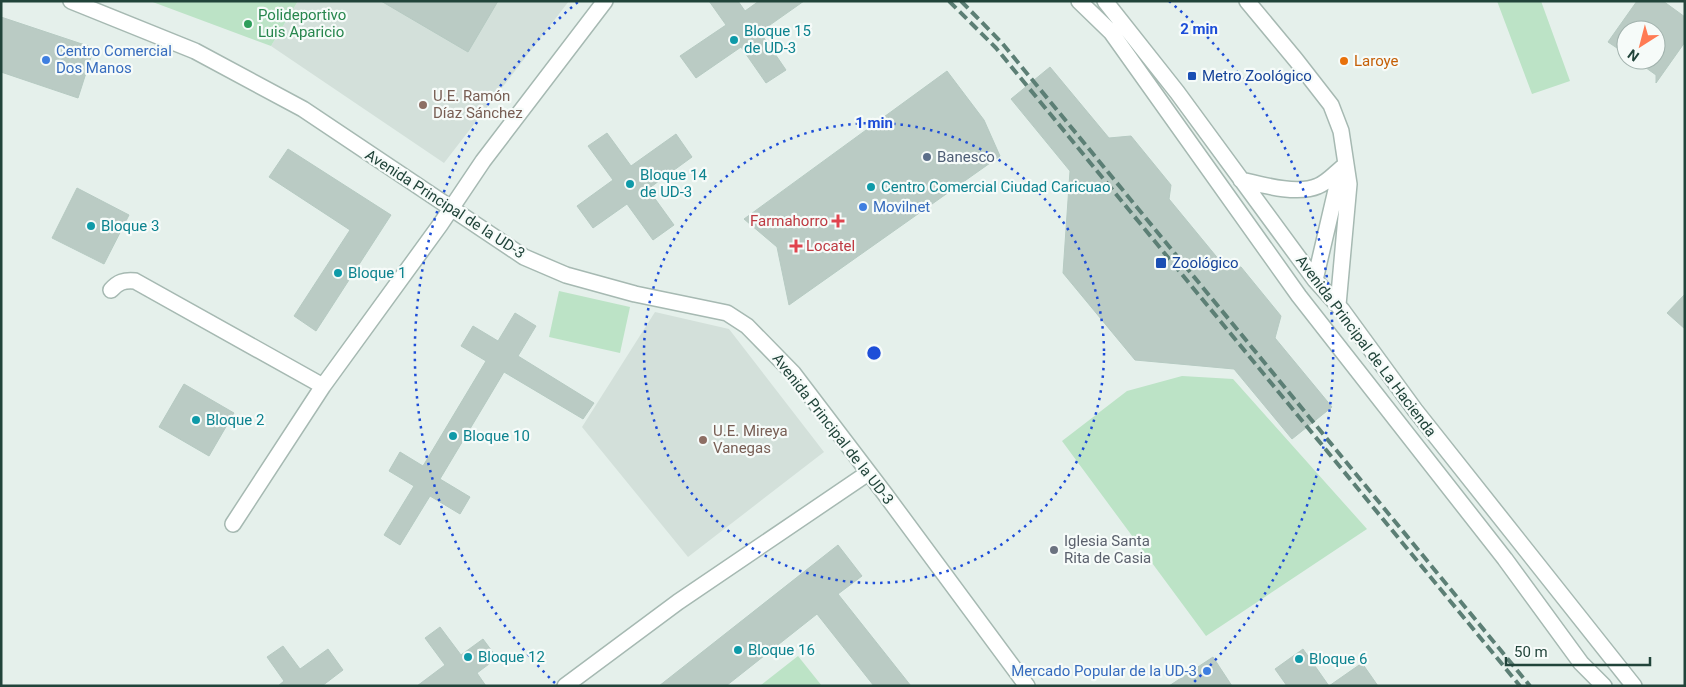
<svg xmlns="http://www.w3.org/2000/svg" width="1686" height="687" font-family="Roboto,sans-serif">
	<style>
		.built { fill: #d3e0da }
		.green { fill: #bce3c6 }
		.building { fill: #bacbc4; stroke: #b6cac2 }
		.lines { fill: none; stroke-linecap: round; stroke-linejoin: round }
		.minor-casing { stroke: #a6b9b2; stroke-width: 18 }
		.minor { stroke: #fff; stroke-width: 15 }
		.rail { stroke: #5c7f75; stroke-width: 4; stroke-dasharray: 10 5; stroke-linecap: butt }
		.ring { fill: none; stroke: #1d4ed8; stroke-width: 2.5; stroke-dasharray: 2.5 5 }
		.leisure-dot { fill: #2e9e5b; stroke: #f6fbf9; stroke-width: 2 }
		.culture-dot { fill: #0f9aa8; stroke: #f6fbf9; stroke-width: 2 }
		.shop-dot { fill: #3f7fe0; stroke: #f6fbf9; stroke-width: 2 }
		.food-dot { fill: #e8710a; stroke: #f6fbf9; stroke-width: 2 }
		.transit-dot { fill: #1a4fb4; stroke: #f6fbf9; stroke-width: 2 }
		.education-dot { fill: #8d6e63; stroke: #f6fbf9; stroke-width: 2 }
		.service-dot { fill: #5c6f8a; stroke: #f6fbf9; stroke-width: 2 }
		.health-dot { fill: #e0444e; stroke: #f6fbf9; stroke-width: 2 }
		.worship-dot { fill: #6b7280; stroke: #f6fbf9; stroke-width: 2 }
		.labels { text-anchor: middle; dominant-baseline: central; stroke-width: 4.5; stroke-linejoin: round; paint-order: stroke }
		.leisure-label { font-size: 15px; fill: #27864d; stroke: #f6fbf9; text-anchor: start }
		.culture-label { font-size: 15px; fill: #0d838f; stroke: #f6fbf9; text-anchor: start }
		.shop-label { font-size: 15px; fill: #366cbe; stroke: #f6fbf9; text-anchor: start }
		.food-label { font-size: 15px; fill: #c56008; stroke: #f6fbf9; text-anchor: start }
		.transit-label { font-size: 15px; fill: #164399; stroke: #f6fbf9; text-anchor: start }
		.education-label { font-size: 15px; fill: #785e54; stroke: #f6fbf9; text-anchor: start }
		.service-label { font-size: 15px; fill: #4e5e75; stroke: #f6fbf9; text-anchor: start }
		.street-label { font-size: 15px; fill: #21443a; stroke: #f6fbf9 }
		.health-label { font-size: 15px; fill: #be3a42; stroke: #f6fbf9; text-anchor: end }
		.worship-label { font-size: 15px; fill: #5b616d; stroke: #f6fbf9; text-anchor: start }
		.centre { fill: #1d4ed8; stroke: #f6fbf9; stroke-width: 2.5 }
		.ring-label { font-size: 15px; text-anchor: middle; font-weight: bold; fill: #1d4ed8; stroke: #f6fbf9; stroke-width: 4.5; stroke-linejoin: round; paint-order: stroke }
	</style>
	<rect width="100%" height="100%" fill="#e5f0eb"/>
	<path class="built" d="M298 1H569L444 163 271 46Z
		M655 312 729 329 824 452 688 557 582 427Z"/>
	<path class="green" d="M150 1H298L271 46Z
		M1497 1H1541L1570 81 1532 94Z
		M559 291 630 307 620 353 549 337Z
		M1182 376 1233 379 1367 529 1206 636 1062 441 1127 391Z
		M798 656 822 686H761V685Z"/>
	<path class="building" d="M381 1H498L468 52Z
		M709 1H738L745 11 759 1H804L760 32 786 70 766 83 741 47 696 78 680 56 726 25Z
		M1637 1H1663L1685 17V42L1656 83V75L1635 60H1656V30H1626V54L1608 42Z
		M1 17 94 48 78 98 1 72Z
		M1050 67 1109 138 1131 136 1171 185 1169 199 1225 267H1241L1281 316 1275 338 1332 407 1292 439 1234 369 1135 360 1063 273 1070 171 1011 99Z
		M947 71 984 120 1000 156 789 305 777 247 744 219Z
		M607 133 631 166 676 134 692 157 648 189 674 225 653 240 627 204 593 228 577 206 613 180 588 146Z
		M288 149 391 215 316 331 294 316 350 230 269 177Z
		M77 188 129 215 104 264 52 238Z
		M1685 294V329L1667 313Z
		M515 313 536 326 518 356 594 403 583 419 504 372 440 479 470 497 460 514 430 496 400 545 384 535 414 486 389 471 400 452 423 466 486 361 461 346 473 326 498 341Z
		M184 384 234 413 209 456 159 427Z
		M838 545 862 576 838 594 911 686H874L817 614 726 686H659Z
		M440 627 461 655 483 639 497 658 477 673 486 686H417L445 665 425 638Z
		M283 646 300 669 328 649 343 670 322 686H278L284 681 267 657Z
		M1303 649 1329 686H1287L1275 669Z
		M1213 657 1232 686H1169Z
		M1362 663 1378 686H1329Z"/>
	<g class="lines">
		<defs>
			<path id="minor" d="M71 1 195 51 303 109 524 257 566 275 635 294 727 313 747 326 793 373 885 494 1027 686
				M1079 1 1111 32 1299 296 1505 559 1581 663 1604 686
				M1105 1 1177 92 1315 280 1342 310 1415 410 1634 686
				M1247 1 1296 60 1331 105 1341 131 1349 184 1338 305
				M1241 180C1262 185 1298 195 1318 186 1328 182 1335 173 1343 167
				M1315 280 1336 190 1345 165
				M111 290C118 282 124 280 135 281L323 386
				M233 524 323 386 440 225 483 161 605 1
				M565 686 678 602 868 473"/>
		</defs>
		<use href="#minor" class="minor-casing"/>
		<use href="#minor" class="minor"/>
		<path class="rail" d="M949 1 996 48 1520 686
			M961 1 1002 43 1530 686"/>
	</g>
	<g class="ring">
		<circle cx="874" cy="353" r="230"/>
		<path d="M555 683A459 459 0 0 1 579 1M1169 1A459 459 0 0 1 1193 683"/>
	</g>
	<circle class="leisure-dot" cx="248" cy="24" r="5"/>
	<g class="culture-dot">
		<circle cx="734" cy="40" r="5"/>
		<circle cx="630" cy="184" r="5"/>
		<circle cx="871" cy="187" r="5"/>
		<circle cx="91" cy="226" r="5"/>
		<circle cx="338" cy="273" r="5"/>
		<circle cx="196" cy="420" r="5"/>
		<circle cx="453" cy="436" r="5"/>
		<circle cx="738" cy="650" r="5"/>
		<circle cx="468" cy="657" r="5"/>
		<circle cx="1299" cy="659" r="5"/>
	</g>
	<g class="shop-dot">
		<circle cx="46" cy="60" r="5"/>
		<circle cx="863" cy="207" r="5"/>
		<circle cx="1207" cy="671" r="5"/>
	</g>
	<circle class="food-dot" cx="1344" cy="61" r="5"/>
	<g class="transit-dot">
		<rect x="1187" y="71" width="10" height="10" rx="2.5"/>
		<rect x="1155" y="257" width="12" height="12" rx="2.5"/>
	</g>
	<g class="education-dot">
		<circle cx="423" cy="105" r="5"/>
		<circle cx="703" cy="440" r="5"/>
	</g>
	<circle class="service-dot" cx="927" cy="157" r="5"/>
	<g class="health-dot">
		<path d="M835.5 213.5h5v5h5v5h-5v5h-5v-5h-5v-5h5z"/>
		<path d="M793.5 238.5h5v5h5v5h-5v5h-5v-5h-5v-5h5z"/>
	</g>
	<circle class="worship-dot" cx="1054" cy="550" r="5"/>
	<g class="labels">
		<g class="leisure-label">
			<text x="258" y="15">Polideportivo<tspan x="258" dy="17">Luis Aparicio</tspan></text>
		</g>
		<g class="culture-label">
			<text x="744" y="31">Bloque 15<tspan x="744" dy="17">de UD-3</tspan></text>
			<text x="640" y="175">Bloque 14<tspan x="640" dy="17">de UD-3</tspan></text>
			<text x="881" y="187">Centro Comercial Ciudad Caricuao</text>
			<text x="101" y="226">Bloque 3</text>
			<text x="348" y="273">Bloque 1</text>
			<text x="206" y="420">Bloque 2</text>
			<text x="463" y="436">Bloque 10</text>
			<text x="748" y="650">Bloque 16</text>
			<text x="478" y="657">Bloque 12</text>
			<text x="1309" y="659">Bloque 6</text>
		</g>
		<g class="shop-label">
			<text x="56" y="51">Centro Comercial<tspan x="56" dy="17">Dos Manos</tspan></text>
			<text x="873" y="207">Movilnet</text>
			<text x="1197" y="671" text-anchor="end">Mercado Popular de la UD-3</text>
		</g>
		<g class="food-label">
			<text x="1354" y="61">Laroye</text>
		</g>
		<g class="transit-label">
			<text x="1202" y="76">Metro Zoológico</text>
			<text x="1172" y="263">Zoológico</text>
		</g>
		<g class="education-label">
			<text x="433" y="96">U.E. Ramón<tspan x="433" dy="17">Díaz Sánchez</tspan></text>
			<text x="713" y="431">U.E. Mireya<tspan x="713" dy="17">Vanegas</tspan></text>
		</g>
		<g class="service-label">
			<text x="937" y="157">Banesco</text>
		</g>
		<g class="street-label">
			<text transform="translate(445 204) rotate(33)">Avenida Principal de la UD-3</text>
			<text transform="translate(1366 346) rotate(53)">Avenida Principal de La Hacienda</text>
			<text transform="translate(833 429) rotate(52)">Avenida Principal de la UD-3</text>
		</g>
		<g class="health-label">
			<text x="828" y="221">Farmahorro</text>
			<text x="806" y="246" text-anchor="start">Locatel</text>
		</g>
		<g class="worship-label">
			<text x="1064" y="541">Iglesia Santa<tspan x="1064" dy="17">Rita de Casia</tspan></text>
		</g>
	</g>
	<circle cx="874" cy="353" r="8" class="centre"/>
	<g class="ring-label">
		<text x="1199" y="34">2 min</text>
		<text x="874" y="128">1 min</text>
	</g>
	<rect width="1686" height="687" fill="none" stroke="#21443a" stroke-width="5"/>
	<g transform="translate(1641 45) rotate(216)"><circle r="24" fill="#f6fbf9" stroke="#a1b2ad"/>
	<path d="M0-4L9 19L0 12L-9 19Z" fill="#ff7b54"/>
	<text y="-8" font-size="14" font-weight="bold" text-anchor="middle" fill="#21443a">N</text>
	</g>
	<path d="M1506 657v8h144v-8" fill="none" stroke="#21443a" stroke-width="2.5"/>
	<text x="1514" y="657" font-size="15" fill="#21443a" stroke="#f6fbf9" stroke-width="4" paint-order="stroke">50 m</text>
</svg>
